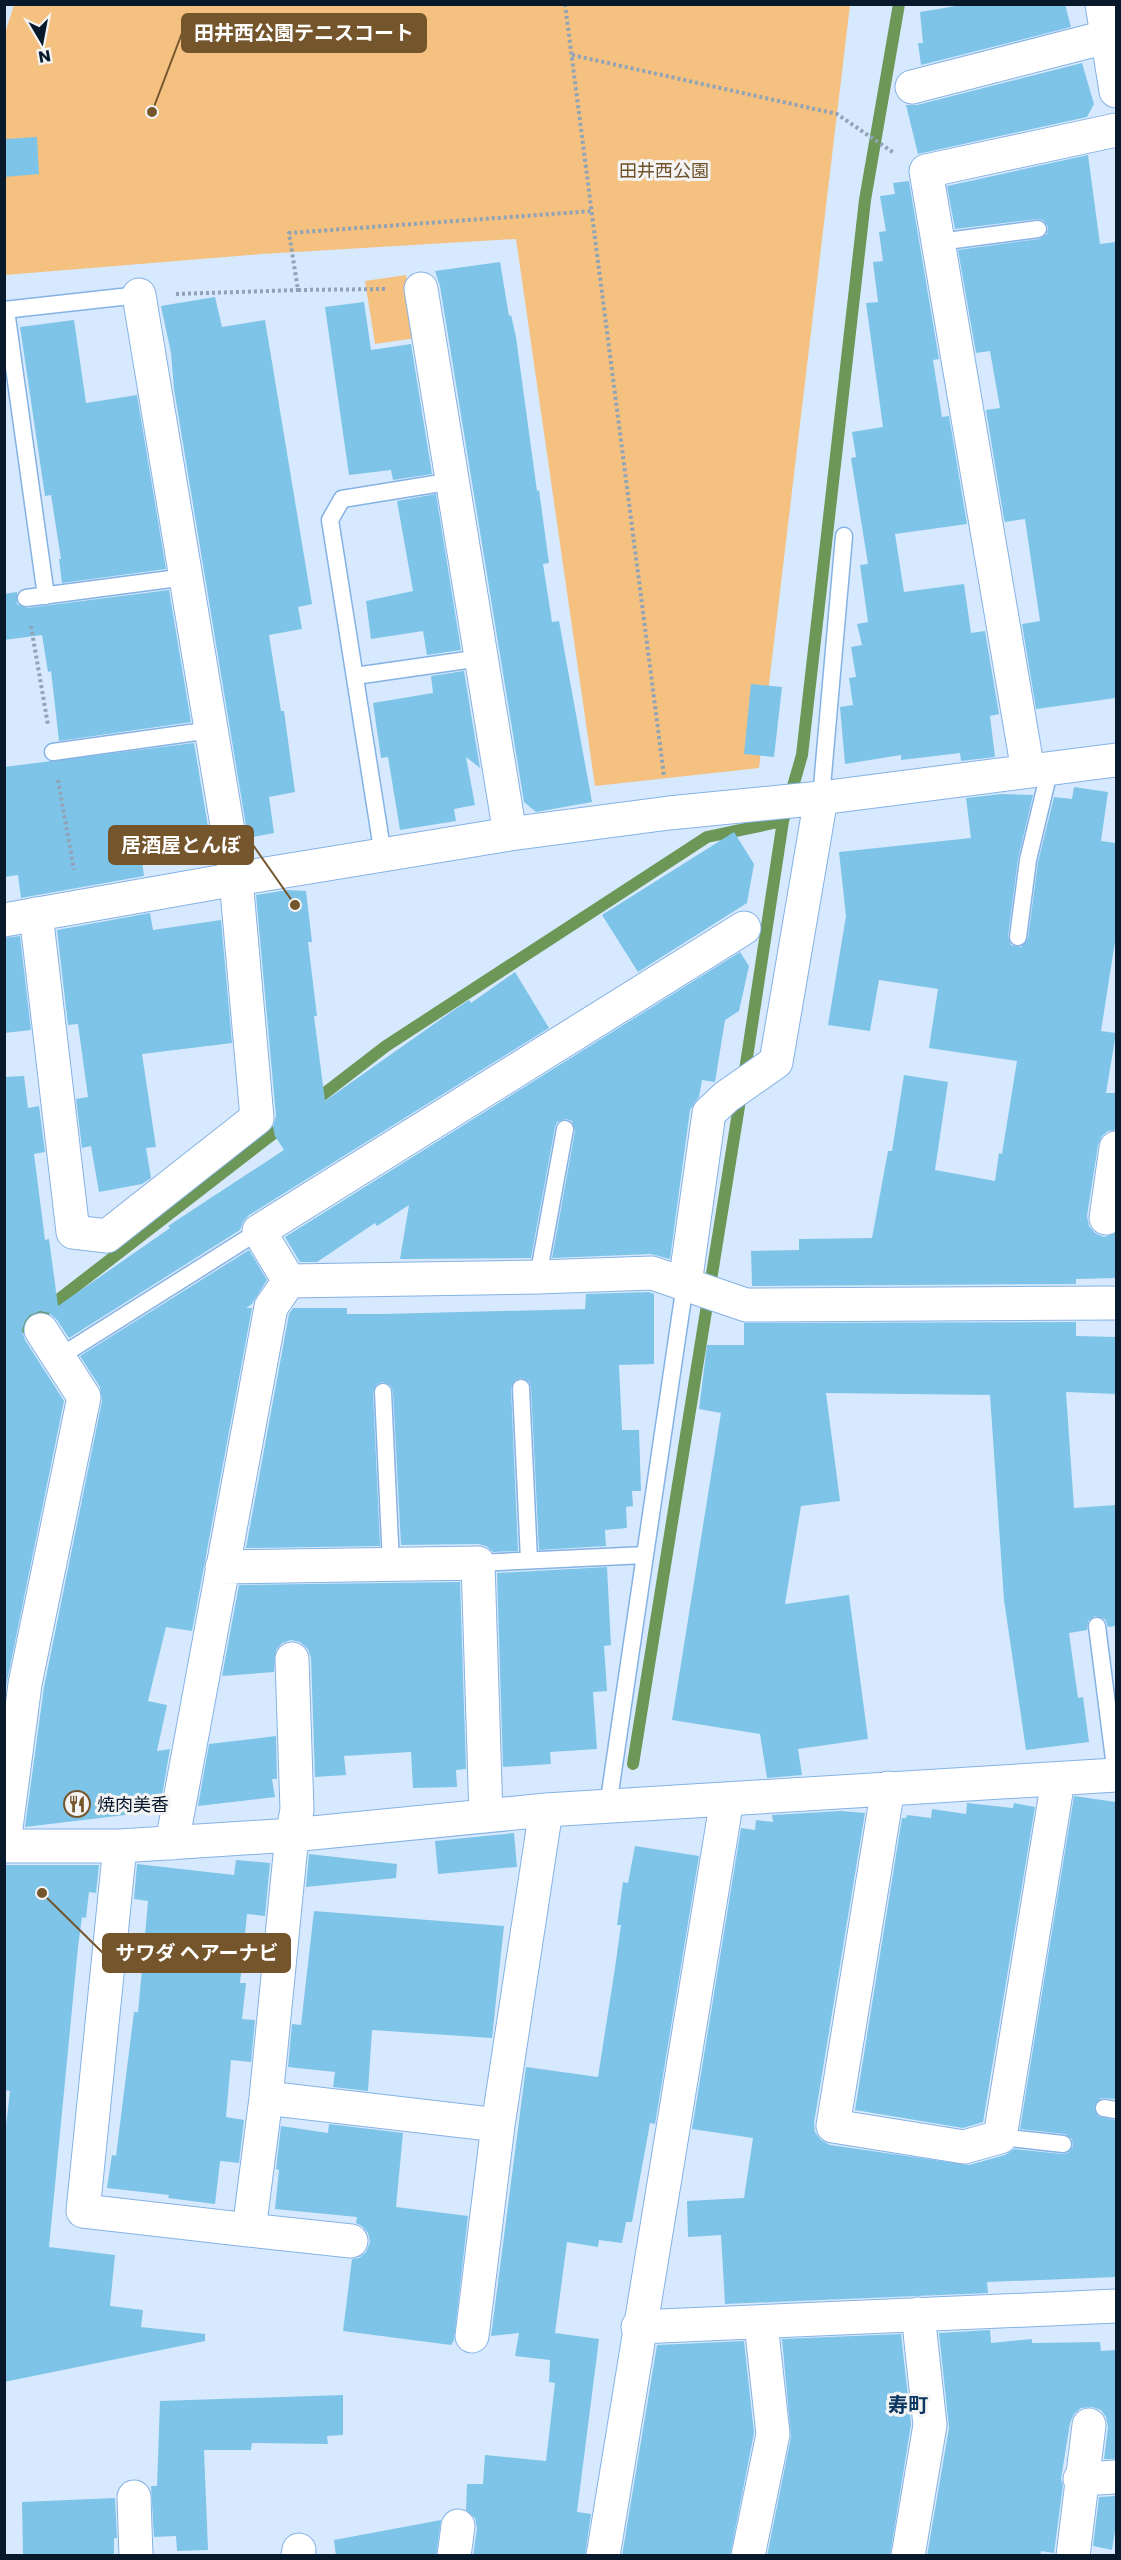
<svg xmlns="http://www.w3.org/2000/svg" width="1121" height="2560" font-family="Poppins,'Noto Sans JP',sans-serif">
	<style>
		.green { fill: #f4c180 }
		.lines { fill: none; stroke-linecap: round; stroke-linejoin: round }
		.stream { stroke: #6c9756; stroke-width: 12 }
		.building { fill: #7ec4e8 }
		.lane-casing { stroke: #85b2e4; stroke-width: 19 }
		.street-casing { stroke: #85b2e4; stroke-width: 35 }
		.path { stroke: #91a3b7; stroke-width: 4; stroke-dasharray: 3 3; stroke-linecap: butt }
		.lane { stroke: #fff; stroke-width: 16 }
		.street { stroke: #fff; stroke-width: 33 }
		.labels { text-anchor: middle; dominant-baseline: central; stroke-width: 6; stroke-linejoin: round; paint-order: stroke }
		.park-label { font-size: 18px; fill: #6f512a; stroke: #f4f4f4 }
		.poi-label { font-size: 18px; fill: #07192b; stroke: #f4f4f4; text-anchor: start }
		.neighbourhood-label { font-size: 20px; font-weight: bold; fill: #0c3761; stroke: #f4f4f4 }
		.leader { fill: none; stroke: #75552b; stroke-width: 2 }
		.callout-dot { fill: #75552b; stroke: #f4f4f4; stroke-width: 2 }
		.callout { fill: #75552b; stroke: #75552b; stroke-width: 2 }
		.callout-label { font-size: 20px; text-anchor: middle; font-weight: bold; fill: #fff }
	</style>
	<rect width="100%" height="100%" fill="#d7e9fe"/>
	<path class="green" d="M14 5H850L759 768 595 786 516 239 262 254 5 275 4 36Z
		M406 275 416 338 375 344 365 281Z"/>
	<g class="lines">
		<path class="stream" d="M744 1077 783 821 802 755 865 200 899 4
			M312 1103 386 1046 707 837 783 821
			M9 1334 23 1327 287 1123
			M633 1764 741 1094"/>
	</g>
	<path class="building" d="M968 4H1065L1071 27 921 65 918 43H923L920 12Z
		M1082 63 1094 104 1087 117 918 154 906 105H917Z
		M37 137 39 174 4 177V139Z
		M1088 155 1100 244 1116 242V698L1036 709 1022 624 1040 621 1025 519 1005 522 1004 519 986 410 1000 408 990 351 976 353 958 250 1039 239 1047 234 1048 227 1043 220 1037 219 955 229 947 186Z
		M909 181 939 359 933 360 942 417 949 416 967 524 895 534 904 592 964 584 971 633 985 631 999 714 990 716 995 757 961 761 960 753 901 760V755L845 764 840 707 853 705 849 678 856 677 851 647 862 645 857 624 868 622 860 565 868 564 851 458 856 457 852 432 883 427 866 303 878 302 873 262 883 261 879 232 886 231 880 196 895 194 893 183Z
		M500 262 509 316 511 315 516 337 537 491 539 490 549 563 543 564 552 622 559 621 592 802 536 812 524 802 440 286 435 271Z
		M215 297 222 327 265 320 312 604 298 607 302 629 269 635 281 711H284L295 792 269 797 274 833 248 838 174 389 171 353 161 306Z
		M364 302 371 350 411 344 432 474 393 480 391 470 349 475 325 307Z
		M74 320 86 403 137 395 166 569 62 583 59 559H61L51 495 45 496 20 327Z
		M436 494 461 650 427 655 423 631 371 639 366 601 413 591 397 501Z
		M169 590 191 722 59 741 51 671 48 672 42 635 4 640V594L17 592V604L27 608Z
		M464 671 480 768 466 757 475 805 454 809 456 821 400 830 388 757 381 758 373 703 433 693 431 676Z
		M751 684 782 687 774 757 744 754Z
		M194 743 211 844 146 854 147 860 142 861 144 876 21 898 18 875 4 877V767Z
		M1074 787 1108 792 1101 841 1116 843V935L1101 1031 1116 1033 1106 1093H1116V1130L1108 1131 1102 1136 1098 1145 1087 1216 1089 1226 1095 1233 1104 1237 1116 1233V1278L1076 1279V1284L752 1286 751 1251 799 1250V1239L872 1238 888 1151H892L904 1075 948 1082 935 1170 995 1181 999 1153 1002 1154 1017 1061 929 1048 938 989 879 980 870 1031 828 1025 846 916 839 852 971 838 966 798 1001 794 1033 795 1018 859 1008 936 1011 945 1021 947 1028 938 1038 862 1054 797 1072 799Z
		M734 832 754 864 747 903 638 972 602 915Z
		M287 890 306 891 312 942H308L317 1016H314L325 1101 451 1012 469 1000 471 1003 515 972 549 1028 249 1215 243 1222 240 1230 69 1338 57 1320 49 1313 40 1311 30 1315 25 1321 22 1330 25 1340 64 1401 4 1696V1077L24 1076 28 1108 39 1106 45 1152 34 1154 45 1240 49 1239 58 1306 170 1228 168 1226 284 1150 275 1136 273 1127 276 1116 256 895Z
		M150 913 153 930 221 920 232 1043 142 1054 156 1147 146 1148 151 1178 142 1184 99 1192 91 1146 82 1148 76 1099 88 1097 78 1024 68 1025 57 930Z
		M20 936 31 1030 4 1033V938Z
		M740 952 749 966 739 1011 725 1020 715 1082 702 1080 699 1097 690 1110 670 1259 651 1254 552 1258 575 1131 572 1121 566 1119 557 1122 555 1127 531 1258 400 1259 409 1205 377 1226 375 1223 317 1262H300L285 1237Z
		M249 1250 267 1280 252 1304 246 1308H252L192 1631 166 1627 148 1701 167 1705 157 1751 170 1749 160 1807 151 1805 150 1812 25 1827 44 1687 102 1401 100 1387 80 1356Z
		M649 1292 654 1294V1364L619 1365 622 1430H639L641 1491H632L633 1506 626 1507 627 1528 605 1530 606 1546 539 1550 531 1388 529 1382 521 1378 515 1380 511 1388 518 1551 493 1552 486 1546 478 1544 401 1545 393 1392 391 1386 383 1382 377 1384 373 1392 380 1546 246 1548 289 1314 293 1308H347V1314H383L585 1309 586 1294Z
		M1076 1322V1336L1116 1337V1394L1066 1392 1074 1508 1116 1505V1626L1108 1627 1105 1619 1095 1616 1088 1621 1087 1630 1069 1633 1078 1698 1083 1697 1089 1742 1026 1750 1004 1600 990 1395 826 1393 840 1501 801 1506 785 1604 849 1595 868 1739 798 1749 802 1775 767 1778 760 1734 672 1720 721 1413 699 1409 707 1345H744V1323Z
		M607 1567 611 1645 604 1646 607 1691 593 1692 597 1749 550 1752 551 1764 503 1767 497 1573Z
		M460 1582 466 1769 456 1770 457 1787 413 1788 411 1752 344 1756 346 1775 315 1777 311 1658 308 1649 300 1642 291 1640 282 1643 276 1650 274 1672 222 1676 239 1585Z
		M276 1736 277 1779H272L275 1797 198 1806 209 1744Z
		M1074 1796 1116 1802V2099L1101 2098 1094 2107 1098 2116 1116 2120V2277L987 2282 988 2293 725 2304 721 2235 688 2237 687 2201 744 2198 753 2138 692 2129 741 1828 755 1830 756 1820 773 1822 772 1815 841 1811 865 1813 814 2123 815 2132 821 2140 830 2145 969 2165 1005 2155 1014 2149 1062 2154 1068 2153 1073 2146 1072 2139 1065 2134 1020 2129Z
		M967 1803 1013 1808 1014 1803 1035 1807 983 2122 963 2128 855 2110 902 1818H906L907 1815 931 1818 932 1809 966 1814Z
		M514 1833 517 1867 438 1874 435 1841Z
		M635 1846 699 1856 655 2124 650 2123 632 2222H626L622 2243 599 2240 598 2247 567 2242 555 2333 599 2339 577 2512 591 2514 585 2556H473L477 2528 475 2518 466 2510 467 2484H483L485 2455 546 2461 555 2383 549 2382 550 2360 515 2356 519 2333 491 2336 526 2067 598 2077 615 1968 621 1925H617L623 1882 628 1883Z
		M309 1854 397 1864 396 1878 306 1887Z
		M236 1860 270 1863 265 1916 247 1914 240 1983H246L242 2019 255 2020 251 2062 231 2060 226 2117 244 2120 239 2163 221 2161 220 2162 215 2204 168 2198 169 2195 107 2188 112 2155 116 2156 134 2012H138L144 1948 148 1901 134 1899 137 1864 234 1875Z
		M4 1865H99L96 1893 89 1892 86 1918 82 1917 78 1947 49 2247 115 2255 110 2306 143 2310 141 2327 205 2334V2341L4 2382V2143L10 2091 4 2090Z
		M314 1911 504 1926 492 2038 372 2030 368 2091 333 2087 335 2072 288 2067 292 2024 301 2025Z
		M329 2124 403 2133 396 2207 468 2216 454 2340 451 2345 343 2331 352 2259 359 2258 366 2252 370 2242 368 2233 362 2226 356 2223 357 2217 275 2209 279 2170 276 2169 281 2126 328 2133Z
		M990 2330 991 2343 1032 2339V2343L1100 2342 1101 2351 1116 2350V2459H1104L1108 2427 1106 2417 1101 2410 1092 2407 1081 2408 1074 2414 1070 2423 1061 2479 1063 2485 1054 2553 1041 2551 1040 2556H927L949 2428 939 2333Z
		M901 2334 911 2424 890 2556H767L791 2437 782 2339Z
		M744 2341 754 2433 730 2556H622L657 2345Z
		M343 2395V2435L327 2436 328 2444 252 2443 251 2450H204L208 2550 177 2551 176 2536 154 2537 151 2486H157L160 2401Z
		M1116 2496V2524L1112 2550 1093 2546 1099 2497Z
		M115 2498 117 2538H114V2556H23L22 2502Z
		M441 2520 436 2556H336L334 2540Z"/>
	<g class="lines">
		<defs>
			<path id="lane" d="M939 242 1038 229
				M4 310 139 295
				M6 310 46 596
				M26 598 186 577
				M355 676 481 658
				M53 752 211 730
				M821 798 844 536
				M383 855 330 520 342 499 453 481
				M1018 937 1028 860 1050 768
				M538 1277 565 1129
				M59 1357 259 1231
				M521 1388 529 1560
				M383 1392 391 1564
				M478 1563 645 1555
				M1097 1626 1116 1775
				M608 1806 685 1284
				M1104 2108 1116 2110
				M1000 2137 1063 2144"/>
			<path id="street" d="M1102 4 1116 91
				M912 87 1106 37
				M421 289 510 834
				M1028 771 926 171 1116 130
				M36 914 73 1232 107 1236 257 1118 236 879 139 295
				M4 920 236 879 510 834 669 813 821 798 1116 760
				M1106 1218 1116 1148
				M289 1281 259 1231 744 928
				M685 1284 709 1113 726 1097 776 1062 821 798
				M222 1567 478 1563 486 1816
				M888 1788 833 2126 964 2147 1000 2137 1058 1780
				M4 1843 25 1684 84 1397 41 1330
				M172 1843 271 1307 289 1281 538 1277 652 1273 746 1305 1116 1303
				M4 1846H120L292 1835 546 1810 1116 1775
				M120 1846 83 2211 249 2230 266 2098 292 1835 297 1810 292 1659
				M266 2098 498 2125
				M249 2230 351 2241
				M638 2327 1116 2306
				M472 2336 498 2125 546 1810
				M1080 2479 1116 2477
				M134 2497 136 2556
				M298 2556 299 2550
				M454 2556 458 2526
				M603 2556 727 1799
				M748 2556 773 2434 761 2323
				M908 2556 930 2425 918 2314
				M1073 2556 1089 2425"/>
		</defs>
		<use href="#lane" class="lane-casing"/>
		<use href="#street" class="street-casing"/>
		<path class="path" d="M565 4 664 776
			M572 55 837 114 894 153
			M385 289 298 290 289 233 593 211
			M176 294 298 290
			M31 626 48 725
			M58 780 74 870"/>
		<use href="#lane" class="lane"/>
		<use href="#street" class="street"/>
	</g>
	<defs>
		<symbol id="restaurant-ring" viewBox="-11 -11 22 22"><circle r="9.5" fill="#f4f4f4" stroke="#75552b" stroke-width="1.5"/><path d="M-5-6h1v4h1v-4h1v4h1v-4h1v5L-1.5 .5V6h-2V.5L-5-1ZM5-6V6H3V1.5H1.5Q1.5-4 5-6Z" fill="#75552b"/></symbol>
	</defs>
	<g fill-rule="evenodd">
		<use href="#restaurant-ring" x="62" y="1789" width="30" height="30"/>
	</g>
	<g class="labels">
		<g class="park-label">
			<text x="664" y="170">田井西公園</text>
		</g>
		<g class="poi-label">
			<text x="97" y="1804">焼肉美香</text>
		</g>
		<g class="neighbourhood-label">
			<text x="908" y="2405">寿町</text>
		</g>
	</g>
	<path class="leader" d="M152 112L182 33M295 905L253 845M42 1893L103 1953"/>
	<g class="callout-dot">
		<circle cx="152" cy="112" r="6"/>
		<circle cx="295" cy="905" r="6"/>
		<circle cx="42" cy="1893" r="6"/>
	</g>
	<g class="callout">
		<rect x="182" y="14" width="244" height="38" rx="6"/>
		<rect x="109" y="826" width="144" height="38" rx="6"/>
		<rect x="103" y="1934" width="187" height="38" rx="6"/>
	</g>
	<g class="callout-label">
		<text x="304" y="40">田井西公園テニスコート</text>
		<text x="181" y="852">居酒屋とんぼ</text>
		<text x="197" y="1960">サワダ ヘアーナビ</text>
	</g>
	<rect width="1121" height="2560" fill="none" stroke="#07192b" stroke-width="12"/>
	<g transform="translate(42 42) rotate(170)" stroke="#f4f4f4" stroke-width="4.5" paint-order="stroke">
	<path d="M0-4.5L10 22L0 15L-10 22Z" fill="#07192b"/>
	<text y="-9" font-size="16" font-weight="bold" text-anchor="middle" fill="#07192b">N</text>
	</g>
</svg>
